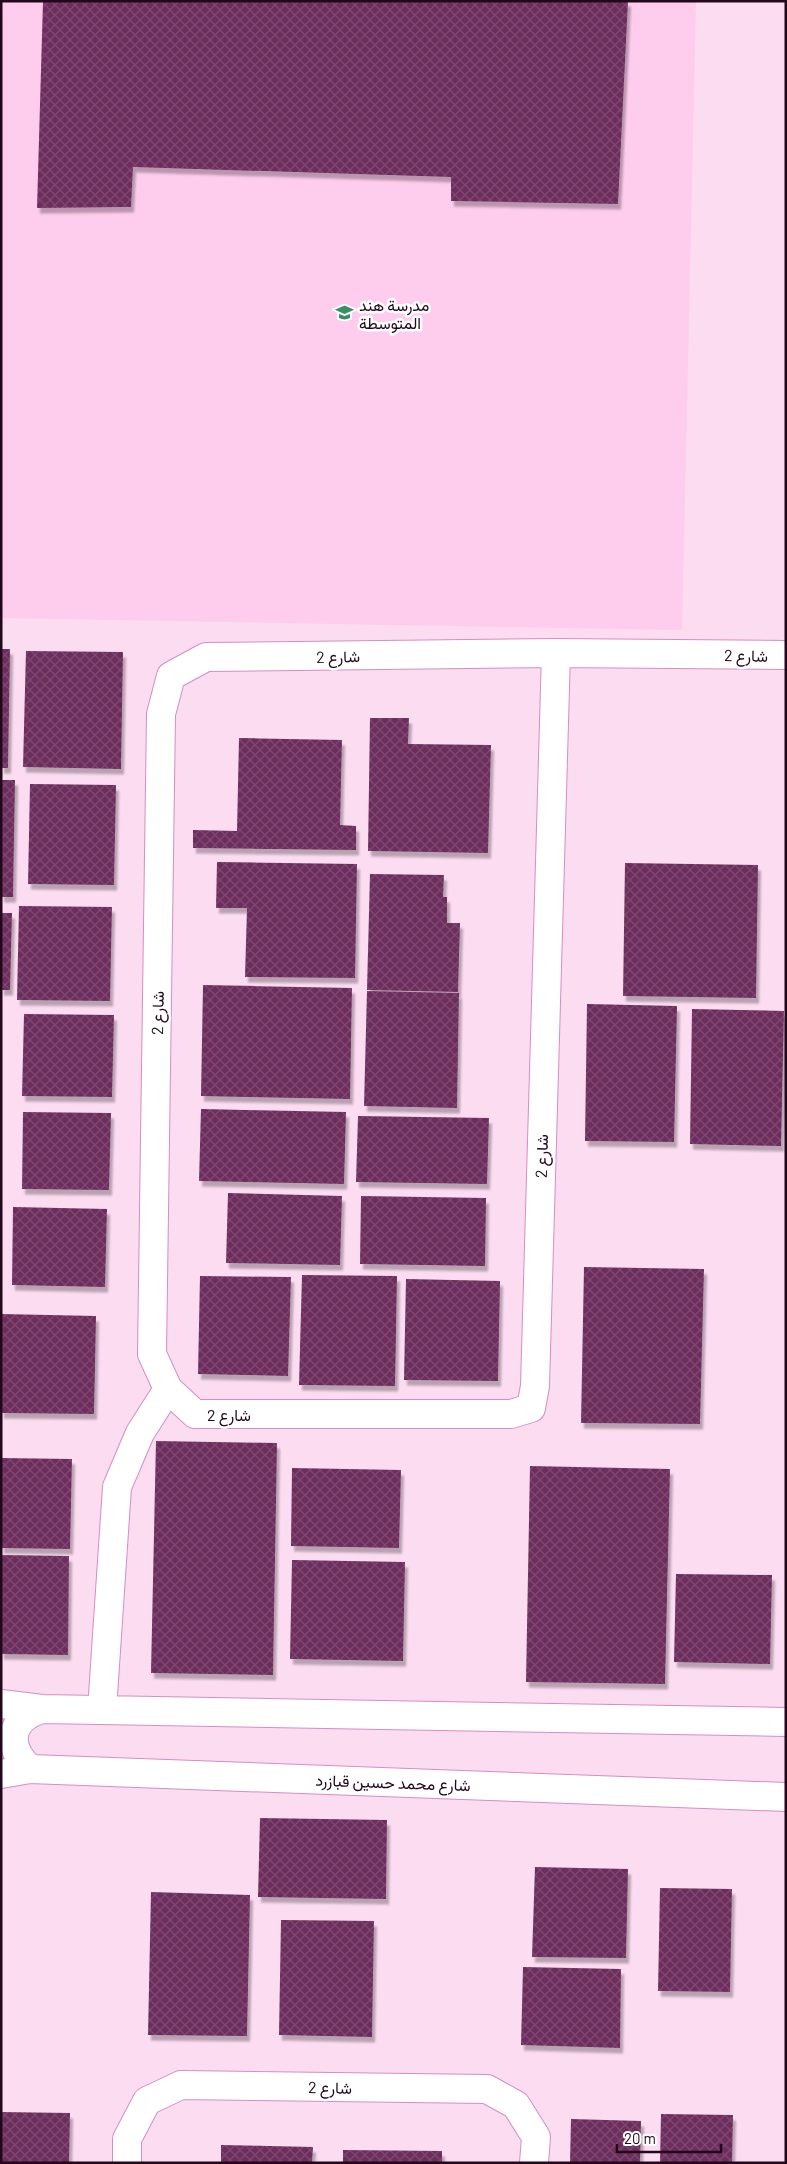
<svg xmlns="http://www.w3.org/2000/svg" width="787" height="2164" font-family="Barlow,Vazirmatn,sans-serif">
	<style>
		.built { fill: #fecced }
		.building { fill: url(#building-cross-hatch); filter: url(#shadow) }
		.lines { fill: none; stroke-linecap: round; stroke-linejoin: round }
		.minor-casing { stroke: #d68ec0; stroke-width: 30 }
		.minor { stroke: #fff; stroke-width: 28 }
		.labels { text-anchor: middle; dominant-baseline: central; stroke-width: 5; stroke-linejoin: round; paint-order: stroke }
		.poi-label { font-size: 16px; fill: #23081c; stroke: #fff; text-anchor: start }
		.street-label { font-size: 16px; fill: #23081c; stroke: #fff }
	</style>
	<defs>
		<pattern id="building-cross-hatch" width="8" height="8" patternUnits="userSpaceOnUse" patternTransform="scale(1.25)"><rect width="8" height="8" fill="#6d2e5d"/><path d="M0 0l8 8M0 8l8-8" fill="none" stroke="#7d4970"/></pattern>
		<filter id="shadow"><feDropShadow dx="3" dy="5.5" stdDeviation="1" flood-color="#0004"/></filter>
	</defs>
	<rect width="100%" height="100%" fill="#fbdcf0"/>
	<path class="built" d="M1 1H696L682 630 1 618Z"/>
	<path class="building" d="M43 1H628L618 204 451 201V177L133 167 131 207 37 208Z
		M1 649H10L8 768H1Z
		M26 651 123 652 121 769 23 767Z
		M370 718H409L408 744 491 745 488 853 368 851Z
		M239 738 342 740 340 825 356 826V850L193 848V830L237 831Z
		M1 780H15L13 897H1Z
		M30 784 116 785 114 885 28 884Z
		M217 862 357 864 355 978 245 977 247 908H216Z
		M625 863 758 865 756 998 623 996Z
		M370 874 444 875 443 897H447V923H460L458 992 367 990Z
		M19 906 112 907 110 1001 17 1000Z
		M1 913H12L10 990H1Z
		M203 985 352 988 350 1099 201 1096Z
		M367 991 459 993 457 1108 364 1106Z
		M587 1004 677 1006 674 1142 585 1141Z
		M692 1009 784 1011 781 1146 690 1144Z
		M24 1014 114 1015 112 1097 22 1096Z
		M201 1109 346 1112 344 1184 199 1181Z
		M23 1112 111 1113 109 1190 22 1189Z
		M358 1116 489 1118 487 1184 356 1182Z
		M228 1193 342 1196 340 1265 226 1263Z
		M361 1196 486 1198 485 1266 360 1264Z
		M13 1207 107 1209 105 1287 12 1285Z
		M584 1267 704 1269 700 1424 581 1423Z
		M302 1275 397 1276 395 1386 299 1385Z
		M200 1276 291 1277 288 1376 198 1374Z
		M406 1279 500 1281 498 1381 404 1380Z
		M1 1314 96 1316 94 1414 1 1413Z
		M156 1441 277 1443 273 1675 151 1673Z
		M1 1458 72 1459 70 1549 1 1548Z
		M530 1466 670 1469 665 1684 526 1682Z
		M292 1468 401 1470 399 1548 291 1546Z
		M1 1555 69 1556 68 1655 1 1654Z
		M292 1560 405 1562 403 1661 290 1659Z
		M676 1574 772 1575 770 1664 674 1662Z
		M260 1818 387 1820 386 1899 258 1897Z
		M535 1867 628 1869 626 1958 532 1957Z
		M660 1888 732 1889 730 1992 658 1991Z
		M151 1892 250 1895 247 2036 148 2035Z
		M281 1920 374 1921 372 2037 279 2035Z
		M523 1967 621 1969 620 2048 521 2045Z
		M1 2112 70 2113 69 2163H1Z
		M661 2114 733 2115 732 2163H660Z
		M571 2119 641 2121 640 2163H570Z
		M221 2145 313 2147 312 2163H221Z
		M343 2150 442 2151V2163H343Z"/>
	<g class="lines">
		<defs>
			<path id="minor" d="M556 653 535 1386 531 1408 511 1414H195L168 1389 152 1354 161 714 171 676 206 657 556 653 786 655
				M1 1704 42 1709 786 1722
				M102 1710 117 1487 140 1433 168 1389
				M30 1769C5 1746 9 1719 42 1709
				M1 1774 30 1769 786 1797
				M127 2163V2139L147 2101 181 2085 487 2089 516 2105 536 2137 534 2163"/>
		</defs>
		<use href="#minor" class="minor-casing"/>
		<use href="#minor" class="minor"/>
	</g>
	<defs>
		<symbol id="school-bare" viewBox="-9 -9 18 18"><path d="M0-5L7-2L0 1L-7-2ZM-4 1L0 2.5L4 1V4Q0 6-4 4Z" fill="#378f64" stroke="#fff" stroke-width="2.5" paint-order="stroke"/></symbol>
	</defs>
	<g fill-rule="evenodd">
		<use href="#school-bare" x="332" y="300" width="25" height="25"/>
	</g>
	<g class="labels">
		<g class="poi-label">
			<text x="359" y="304">مدرسة هند<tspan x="359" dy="18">المتوسطة</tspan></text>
		</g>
		<g class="street-label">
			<text transform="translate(746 655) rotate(1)">شارع 2</text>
			<text transform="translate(338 656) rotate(-1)">شارع 2</text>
			<text transform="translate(157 1013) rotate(-89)">شارع 2</text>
			<text transform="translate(541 1156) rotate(-88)">شارع 2</text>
			<text x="229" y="1414">شارع 2</text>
			<text transform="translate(393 1782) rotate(2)">شارع محمد حسين قبازرد</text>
			<text transform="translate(330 2087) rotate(1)">شارع 2</text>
		</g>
	</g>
	<rect width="787" height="2164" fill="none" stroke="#23081c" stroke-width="5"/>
	<path d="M617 2144v8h104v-8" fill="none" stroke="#23081c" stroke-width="2.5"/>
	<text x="624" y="2144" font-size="15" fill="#23081c" stroke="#ffffff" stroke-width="4" paint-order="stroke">20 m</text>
</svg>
